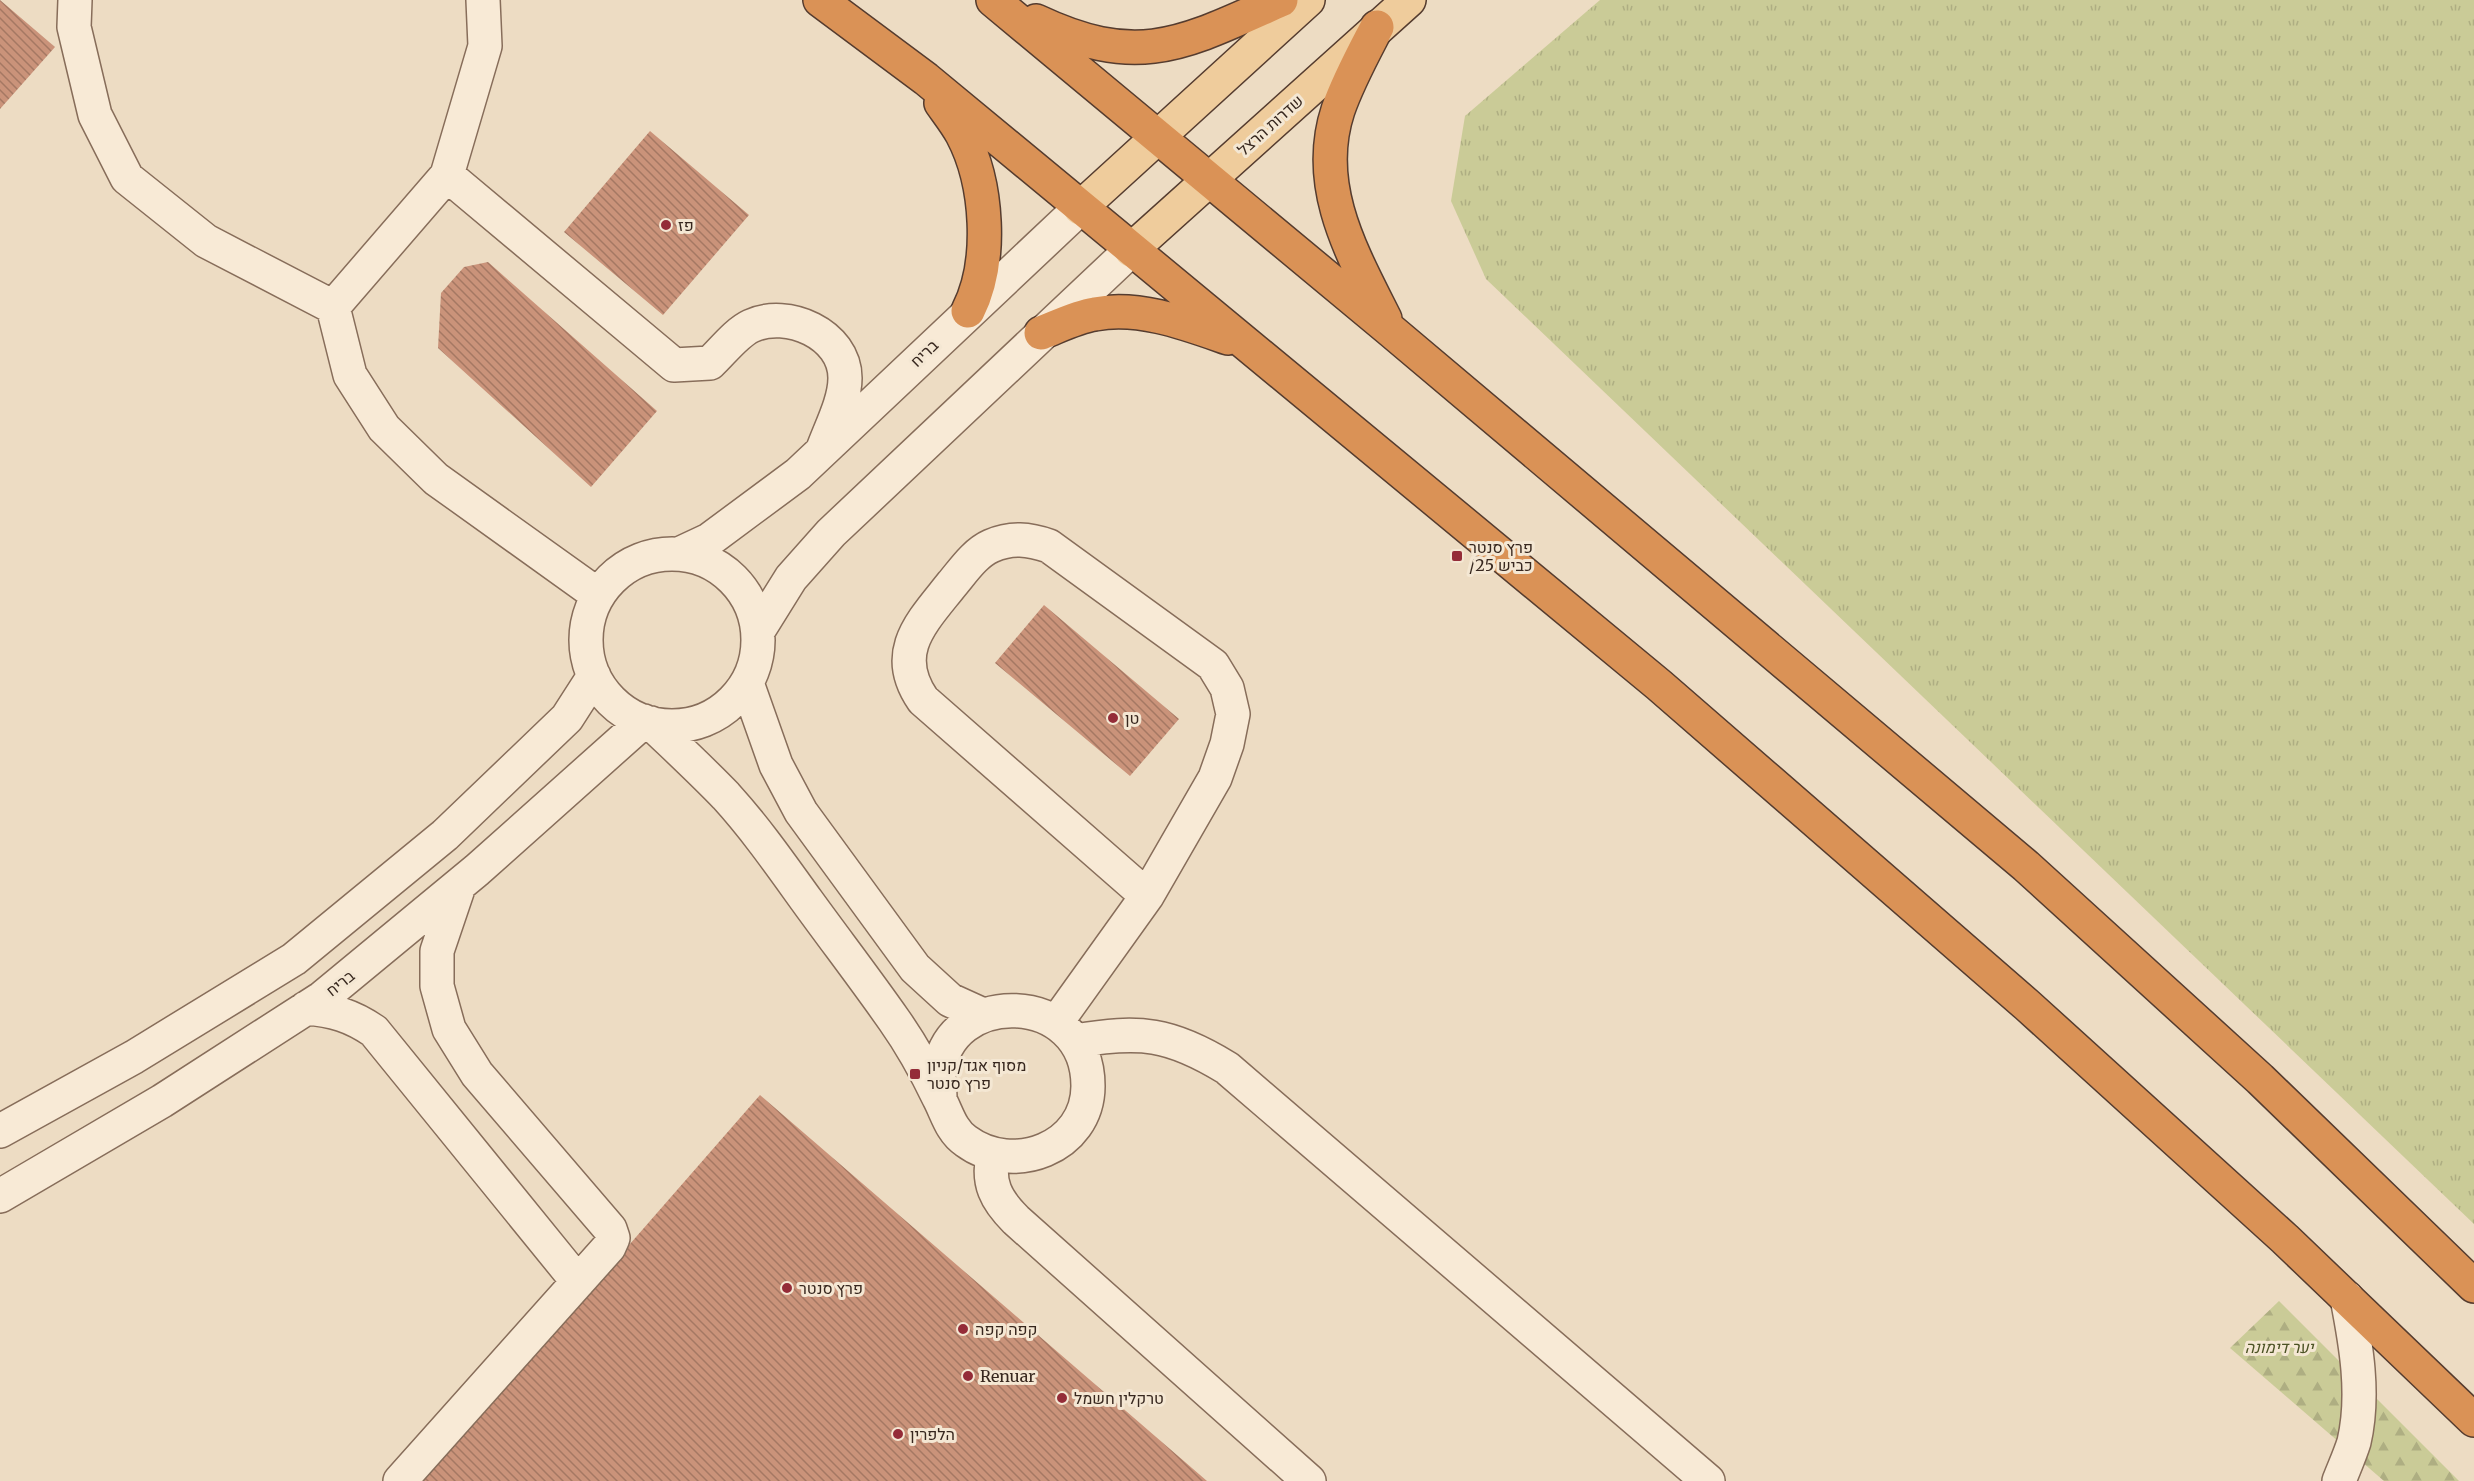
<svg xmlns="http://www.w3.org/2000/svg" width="2474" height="1481" font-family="Merriweather,Heebo,serif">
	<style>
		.grass { fill: url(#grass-tufts) }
		.forest { fill: url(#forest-firs) }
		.building { fill: url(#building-back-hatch) }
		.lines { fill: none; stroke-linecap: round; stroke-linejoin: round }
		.minor-casing { stroke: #876d5a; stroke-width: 36 }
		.major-casing { stroke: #553c2f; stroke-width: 36 }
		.highway-casing { stroke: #553c2f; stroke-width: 36 }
		.minor { stroke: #f8ead6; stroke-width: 33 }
		.major { stroke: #efcc9c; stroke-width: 33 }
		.highway { stroke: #da9256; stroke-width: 33 }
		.poi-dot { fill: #942c38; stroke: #f4e7d3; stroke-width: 2 }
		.labels { text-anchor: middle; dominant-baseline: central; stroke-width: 6; stroke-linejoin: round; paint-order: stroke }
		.street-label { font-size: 16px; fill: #37271e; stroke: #f4e7d3 }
		.poi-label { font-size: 16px; fill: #37271e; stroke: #f4e7d3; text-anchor: start }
		.park-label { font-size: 16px; font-style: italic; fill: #4c5325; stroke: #f4e7d3 }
	</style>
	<defs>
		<pattern id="grass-tufts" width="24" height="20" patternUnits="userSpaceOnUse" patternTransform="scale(1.5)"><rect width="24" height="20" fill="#cacb97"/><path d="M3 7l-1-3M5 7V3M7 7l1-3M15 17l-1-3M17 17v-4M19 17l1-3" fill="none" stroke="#aeae82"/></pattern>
		<pattern id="forest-firs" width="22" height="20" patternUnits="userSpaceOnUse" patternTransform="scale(1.5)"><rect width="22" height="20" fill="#cacb97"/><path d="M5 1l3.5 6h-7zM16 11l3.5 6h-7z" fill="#aeae82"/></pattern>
		<pattern id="building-back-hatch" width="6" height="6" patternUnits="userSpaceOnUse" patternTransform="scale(1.5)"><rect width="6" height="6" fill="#ca937a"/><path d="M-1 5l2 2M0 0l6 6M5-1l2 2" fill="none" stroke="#a57863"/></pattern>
	</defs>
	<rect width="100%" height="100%" fill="#eddcc3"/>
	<path class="grass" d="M1600 0H2474V1224L1486 279 1451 201 1465 116Z"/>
	<path class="forest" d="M2279 1301 2459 1481H2384L2230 1348Z"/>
	<path class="building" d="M0 0 55 47 0 109Z
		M650 131 749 215 663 315 564 232Z
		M488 262 657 411 591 487 438 348 441 293 464 267Z
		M1044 605 1179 719 1130 776 995 663Z
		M760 1095 1207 1481H423Z"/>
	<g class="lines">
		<defs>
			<path id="minor" d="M75 0 74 27 95 115 127 178 206 241 333 307 350 375 384 428 436 479 598 595
				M483 0 485 46 447 175 674 365 710 363C722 352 736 333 751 326 787 309 845 334 845 378 845 401 831 427 823 449
				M333 307 447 175
				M586 640a86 86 0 1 1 172 0a86 86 0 1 1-172 0Z
				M679 554 709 540 798 474 1080 208
				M758 631 791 578 831 533 1131 250
				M747 683 776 765 801 812 915 968 950 1000 983 1015
				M651 723C676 747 702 771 726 796 756 829 781 865 807 901 836 941 866 980 894 1020 911 1044 926 1071 939 1098 947 1113 951 1131 966 1141 1013 1176 1088 1148 1088 1086 1088 988 945 987 939 1075 939 1083 940 1091 940 1099
				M306 1008C333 1010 352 1016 374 1031L578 1282
				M1056 1023 1147 896 1215 778 1227 744 1233 714 1227 688 1213 665 1049 546C1029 539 1011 537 991 546 975 553 963 571 952 584 922 622 890 652 923 700L1147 896
				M1075 1041C1140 1030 1170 1033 1227 1068L1708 1481
				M0 1131 134 1057 294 959 445 835 567 718 594 676
				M993 1155C987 1183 996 1200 1016 1220L1309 1481
				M0 1196 162 1101 322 998 477 870 644 721
				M400 1481 609 1247 613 1238 610 1229 477 1074 449 1029 437 986V951L459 886
				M2339 1481C2344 1468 2350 1455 2354 1442 2365 1395 2356 1344 2347 1298"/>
			<path id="major" d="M1080 208 1308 0
				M1131 250 1409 0"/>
			<path id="highway" d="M820 0 926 79 1659 685 2027 1005 2285 1239 2474 1420
				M993 0 1389 329 2026 866 2260 1079 2474 1286
				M1036 21C1140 70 1184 43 1281 0
				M1377 27C1363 54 1348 81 1338 110 1313 186 1352 253 1385 319
				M941 103C948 113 956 123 962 134 988 183 993 262 968 311
				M1041 333C1059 326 1076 317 1095 314 1138 305 1188 324 1228 338"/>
		</defs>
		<use href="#minor" class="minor-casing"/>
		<use href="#major" class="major-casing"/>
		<use href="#highway" class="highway-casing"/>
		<use href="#minor" class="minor"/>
		<use href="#major" class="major"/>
		<use href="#highway" class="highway"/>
	</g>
	<g class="poi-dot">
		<circle cx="666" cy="225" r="6"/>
		<rect x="1451" y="550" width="12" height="12" rx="3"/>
		<circle cx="1113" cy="718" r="6"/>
		<rect x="909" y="1068" width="12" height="12" rx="3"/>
		<circle cx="787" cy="1288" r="6"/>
		<circle cx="963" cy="1329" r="6"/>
		<circle cx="968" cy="1376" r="6"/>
		<circle cx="1062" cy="1398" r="6"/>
		<circle cx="898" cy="1434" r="6"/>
	</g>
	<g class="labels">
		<g class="street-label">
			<text transform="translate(1270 125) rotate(-42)">שדרות הרצל</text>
			<text transform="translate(924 353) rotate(-44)">בריח</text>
			<text transform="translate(340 983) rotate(-39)">בריח</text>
		</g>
		<g class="poi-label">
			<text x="678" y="225">פז</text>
			<text x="1469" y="547">פרץ סנטר<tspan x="1469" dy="18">/כביש 25</tspan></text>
			<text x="1125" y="718">טן</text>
			<text x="927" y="1065">מסוף אגד/קניון<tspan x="927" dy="18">פרץ סנטר</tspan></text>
			<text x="799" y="1288">פרץ סנטר</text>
			<text x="975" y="1329">קפה קפה</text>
			<text x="980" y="1376">Renuar</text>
			<text x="1074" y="1398">טרקלין חשמל</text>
			<text x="910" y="1434">הלפרין</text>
		</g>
		<g class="park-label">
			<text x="2279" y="1347">יער דימונה</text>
		</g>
	</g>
</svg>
